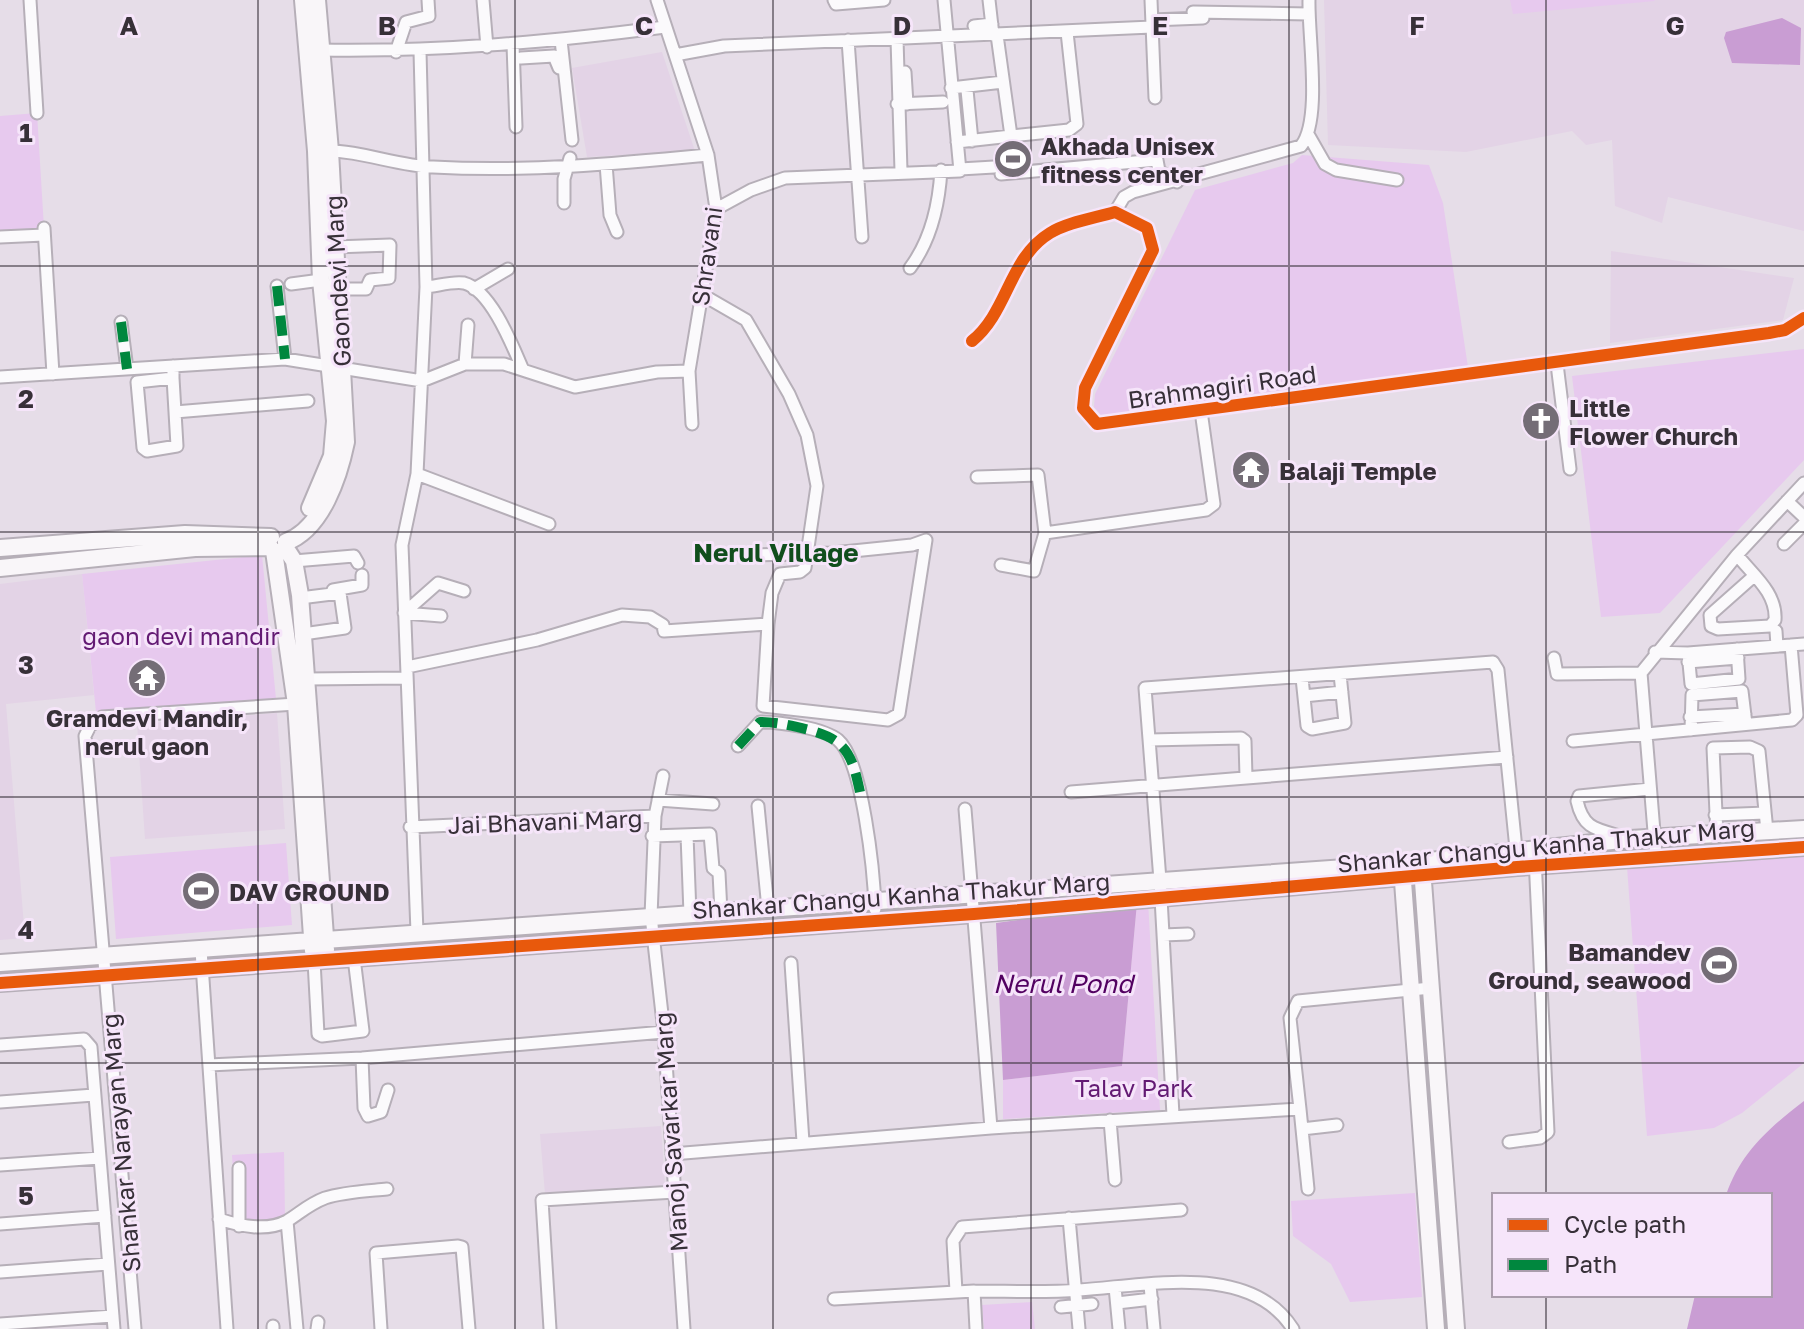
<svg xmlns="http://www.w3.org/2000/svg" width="1804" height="1329" font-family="'Golos Text',sans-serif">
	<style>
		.built { fill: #e3d3e6 }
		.green { fill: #e7c9ee }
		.water { fill: #c99dd3 }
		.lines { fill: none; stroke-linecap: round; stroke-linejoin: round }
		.street-casing { stroke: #b6afb8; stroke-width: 15 }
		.secondary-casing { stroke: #b6afb8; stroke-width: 20 }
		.street { stroke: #fbfafc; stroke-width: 11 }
		.secondary { stroke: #f9f6f9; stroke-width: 16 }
		.quiet { stroke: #00873e; stroke-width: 10; stroke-dasharray: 20 10; stroke-linecap: butt }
		.cycleway-casing { stroke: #f6e5fa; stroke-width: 17 }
		.cycleway { stroke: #e8590c; stroke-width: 12 }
		.grid { fill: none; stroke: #373038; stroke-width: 2; stroke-opacity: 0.55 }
		.labels { text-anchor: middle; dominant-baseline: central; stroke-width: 6; stroke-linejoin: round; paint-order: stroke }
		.poi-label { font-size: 24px; font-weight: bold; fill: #373038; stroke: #f6e5fa; text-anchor: start }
		.street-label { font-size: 24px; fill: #373038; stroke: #f6e5fa }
		.park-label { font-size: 24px; fill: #631a73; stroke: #f6e5fa }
		.neighbourhood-label { font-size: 26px; font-weight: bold; fill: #114e1d; stroke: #f6e5fa }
		.water-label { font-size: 26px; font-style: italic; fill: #520161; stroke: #f6e5fa }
		.grid-label { font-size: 26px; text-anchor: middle; font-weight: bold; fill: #373038; stroke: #f6e5fa; stroke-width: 6; stroke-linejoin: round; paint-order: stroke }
	</style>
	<rect width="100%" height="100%" fill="#e6dde8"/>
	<path class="built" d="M1324 0H1804V231L1668 197 1662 223 1615 206 1612 140 1586 145 1572 131 1466 152 1328 145Z
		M662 52 695 151 587 157 572 68Z
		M1611 251 1794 278 1783 320 1610 343Z
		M82 574 94 695 6 704 25 938 0 940V584Z
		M277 713 285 829 145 839 137 724Z
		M661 1126 665 1186 545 1194 540 1134Z"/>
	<path class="green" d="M1510 0H1654L1655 1 1513 14Z
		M37 113 44 228 0 231V116Z
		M1302 155 1429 165 1443 203 1468 367 1253 404 1101 415 1094 407 1095 394 1195 190 1293 163Z
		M1804 349V460L1660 613 1601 617 1572 376Z
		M262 555 276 699 96 712 82 574Z
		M286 843 292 925 116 939 110 857Z
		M1804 855V1063L1742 1113 1714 1128 1647 1136 1627 867Z
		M1148 901 1160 1110 1003 1119V1080L1122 1066 1137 903Z
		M284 1152 285 1218 236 1223 232 1155Z
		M1415 1193 1422 1297 1350 1302 1331 1264 1293 1236 1291 1201Z
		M1032 1302 1035 1329H984L982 1305Z"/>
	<path class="water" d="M1782 18 1801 28 1800 65 1732 63 1724 38 1726 32Z
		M1137 903 1122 1066 1003 1080 996 923Z
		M1804 1101V1329H1687L1695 1295H1770V1195H1726C1741 1152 1769 1128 1804 1101Z"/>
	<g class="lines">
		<defs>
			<path id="street" d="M30 0 37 113
				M483 0 487 47
				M657 0 708 155 716 209 689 371 692 424
				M834 0 836 4 884 0
				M989 0 993 35
				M1151 0 1155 98
				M1193 12 1308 14
				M1152 20 1203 18
				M974 26 992 24
				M997 35 1011 136 1069 130 1077 124 1067 32
				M897 39 901 171
				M561 40 572 140
				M848 40 862 237
				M513 45 516 127
				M320 50C437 52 549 42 665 27
				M396 52 406 22 429 16 428 0
				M675 55 724 46 1152 27
				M521 58 554 56 559 68
				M905 72 907 104
				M951 88 1003 82
				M967 90 972 141
				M897 104 943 102
				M1309 136 1325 164 1336 170 1397 180
				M957 142 1011 136
				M324 151C360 150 397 166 433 167 527 172 614 164 708 155
				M606 164 610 215 617 232
				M960 169 994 167
				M1001 174 1157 160 1159 171 1177 182
				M564 203V179L570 158
				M716 209 751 190 785 178 960 171 944 0
				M1115 212 1124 197 1133 192 1301 146C1322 120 1308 36 1309 0
				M44 228 53 374
				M0 237 44 235
				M335 247 390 245 389 278 370 280 366 289H337
				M910 268C931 240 939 204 941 170
				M291 284 321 280
				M277 286 285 359
				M426 287C437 286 453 281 464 283 491 290 513 347 523 370
				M474 289 508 269
				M701 294 746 320 789 394 807 435 817 486 805 568 800 572 780 574 772 593 768 624
				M121 322 127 369
				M972 341C1008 312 1009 258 1050 233 1068 222 1095 218 1115 212L1147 228 1153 250 1085 388 1083 408 1097 424 1769 333 1785 330 1804 318
				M465 364H504L575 387 657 372 689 371
				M1557 364 1570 469
				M173 366V378L177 446 147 451 143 448 137 382 173 378
				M0 377 285 359 422 381 465 364 468 325
				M175 412 308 401
				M417 474 549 524
				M977 477 1038 475 1045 533 1034 571 1001 565
				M1787 501 1804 517
				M1045 533 1206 510 1214 504 1201 411
				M1784 544 1804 524
				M1737 555C1753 575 1777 593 1775 620L1770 626 1718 629 1711 626 1710 615 1754 576
				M294 561 354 556 358 563
				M333 590 362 585V575
				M300 598 340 593 345 628 303 634
				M404 613 438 583 464 591
				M404 613 441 616
				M1776 631 1777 646
				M1655 652 1688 653 1804 644
				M1688 653 1691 684 1739 679 1737 649
				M1554 658 1557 674 1641 673
				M1688 662 1738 658
				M407 667 537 640 622 615 650 617 663 625 664 631 768 624 763 706 888 720 899 714 926 540 912 545 833 553 753 555
				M1302 678 1307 726 1312 729 1345 723 1340 674
				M306 679 406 678
				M1304 696 1342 692
				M1690 717 1745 714
				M1691 730 1692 695 1742 691 1746 724
				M1149 740 1241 738 1245 741 1246 777
				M1573 741 1792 720 1797 715 1791 645
				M738 746 760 722C779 722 824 728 838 740 863 761 874 874 875 909
				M1071 792 1507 757
				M658 800 713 804
				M758 806 768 909
				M965 809 991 1128
				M1715 815 1765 813
				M655 816 663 776
				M410 827 655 816 651 916 664 1032 684 1329
				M687 835 690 914
				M1717 835 1713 748 1750 747 1759 751 1767 831
				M652 836 710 834 713 868 719 873 721 912
				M1620 836C1595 829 1583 828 1577 801L1579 796 1650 789
				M1656 856 1641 673 1737 555 1804 483
				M417 932 402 545 417 474 426 287 420 51
				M1163 935 1188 934
				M201 950 227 1329
				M314 961 318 1034 322 1036 363 1031 354 958
				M791 963 803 1142
				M0 1045 84 1039 91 1047 114 1329
				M362 1058 364 1108 368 1116 381 1112 388 1090
				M209 1065 362 1058 664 1032
				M0 1102 94 1095
				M1300 1109 1308 1189
				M1173 1115 1160 880 1145 688 1493 662 1498 670 1517 859
				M1110 1120 1115 1180
				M1302 1129 1337 1125
				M1509 1142 1540 1138 1548 1132 1535 858
				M672 1154 991 1128 1300 1109 1290 1018 1298 1001 1431 988
				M0 1165 100 1158
				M239 1168V1226
				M1069 1218 1079 1329
				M219 1219C240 1226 266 1232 287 1221 300 1213 309 1204 325 1198 343 1192 367 1191 387 1189
				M287 1221 297 1329
				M0 1224 105 1216
				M0 1272 108 1264
				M1150 1285 1154 1329
				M1115 1287 1119 1329
				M956 1291 953 1241 962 1227 1181 1210
				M834 1299 974 1291
				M1117 1303 1152 1299
				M1061 1307 1092 1304
				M0 1324 113 1316
				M273 1326V1329
				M135 1329 85 736 90 726 102 717 296 704
				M317 1329 318 1322
				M381 1329 376 1253 458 1246 462 1247 469 1329
				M550 1329 542 1200 675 1192
				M976 1329 974 1291C1009 1291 1045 1293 1079 1290 1145 1286 1250 1261 1293 1329"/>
			<path id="secondary" d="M303 0 316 151 321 280 335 421 332 456 310 508
				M286 542C322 529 339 476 346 442L330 151 317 0
				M285 547 294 561 300 595 326 950
				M0 548 185 534 271 537
				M274 551 296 704 313 951
				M0 568 195 548 270 547
				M1402 868 1436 1329
				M1422 868 1456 1329
				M0 963 1402 864 1630 839 1804 829
				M0 983 974 914 1517 867 1804 847"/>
		</defs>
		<use href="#street" class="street-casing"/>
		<use href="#secondary" class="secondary-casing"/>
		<use href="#street" class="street"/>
		<use href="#secondary" class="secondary"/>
		<path class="quiet" d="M277 286 285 359
			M121 322 127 369
			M738 746 760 722C777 722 793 726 809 730 847 740 852 755 860 792"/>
		<defs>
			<path id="cycleway" d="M972 341C1008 312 1009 258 1050 233 1068 222 1095 218 1115 212L1147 228 1153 250 1085 388 1083 408 1097 424 1769 333 1785 330 1804 318
				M0 983 974 914 1517 867 1804 847"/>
		</defs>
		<use href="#cycleway" class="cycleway-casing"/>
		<use href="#cycleway" class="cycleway"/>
	</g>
	<path class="grid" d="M258 0V1329M515 0V1329M773 0V1329M1031 0V1329M1289 0V1329M1546 0V1195M0 266H1804M0 532H1804M0 797H1804M0 1063H1804M1546 1295V1329"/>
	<defs>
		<symbol id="stadium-disc" viewBox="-11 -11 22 22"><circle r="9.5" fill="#746d76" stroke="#f6e5fa"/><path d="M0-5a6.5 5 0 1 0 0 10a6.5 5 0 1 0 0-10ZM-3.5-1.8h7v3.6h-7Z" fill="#fff"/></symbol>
		<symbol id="church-disc" viewBox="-11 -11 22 22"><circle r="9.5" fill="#746d76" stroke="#f6e5fa"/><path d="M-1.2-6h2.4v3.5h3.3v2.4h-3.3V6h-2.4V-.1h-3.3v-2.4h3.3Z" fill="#fff"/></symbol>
		<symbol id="temple-disc" viewBox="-11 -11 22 22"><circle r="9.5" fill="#746d76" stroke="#f6e5fa"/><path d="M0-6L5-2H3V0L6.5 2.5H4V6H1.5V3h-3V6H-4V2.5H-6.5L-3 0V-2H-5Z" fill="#fff"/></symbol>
	</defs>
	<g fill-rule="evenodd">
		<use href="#stadium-disc" x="991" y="137" width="44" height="44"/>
		<use href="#church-disc" x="1519" y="399" width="44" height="44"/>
		<use href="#temple-disc" x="1229" y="448" width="44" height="44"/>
		<use href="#temple-disc" x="125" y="656" width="44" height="44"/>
		<use href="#stadium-disc" x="179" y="869" width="44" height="44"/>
		<use href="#stadium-disc" x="1697" y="943" width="44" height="44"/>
	</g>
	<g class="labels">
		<g class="poi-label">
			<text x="1041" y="145">Akhada Unisex<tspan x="1041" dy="28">fitness center</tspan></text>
			<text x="1569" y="407">Little<tspan x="1569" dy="28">Flower Church</tspan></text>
			<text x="1279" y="470">Balaji Temple</text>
			<text x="147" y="717" text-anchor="middle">Gramdevi Mandir,<tspan x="147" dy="28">nerul gaon</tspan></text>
			<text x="229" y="891">DAV GROUND</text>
			<text x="1691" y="951" text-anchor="end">Bamandev<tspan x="1691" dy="28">Ground, seawood</tspan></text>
		</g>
		<g class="street-label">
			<text transform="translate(706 256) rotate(-82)">Shravani</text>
			<text transform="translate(337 281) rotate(-93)">Gaondevi Marg</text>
			<text transform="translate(1222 386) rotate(-8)">Brahmagiri Road</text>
			<text transform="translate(545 821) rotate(-2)">Jai Bhavani Marg</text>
			<text transform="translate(1546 845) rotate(-5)">Shankar Changu Kanha Thakur Marg</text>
			<text transform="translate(901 895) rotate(-4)">Shankar Changu Kanha Thakur Marg</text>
			<text transform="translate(670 1132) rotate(-94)">Manoj Savarkar Marg</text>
			<text transform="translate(120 1143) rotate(-95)">Shankar Narayan Marg</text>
		</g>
		<g class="park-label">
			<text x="181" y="635">gaon devi mandir</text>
			<text x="1134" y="1087">Talav Park</text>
		</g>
		<g class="neighbourhood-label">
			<text x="776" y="552">Nerul Village</text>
		</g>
		<g class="water-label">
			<text x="1063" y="983">Nerul Pond</text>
		</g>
	</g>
	<g class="grid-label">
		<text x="129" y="35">A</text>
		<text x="387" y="35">B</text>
		<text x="644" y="35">C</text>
		<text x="902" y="35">D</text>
		<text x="1160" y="35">E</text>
		<text x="1417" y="35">F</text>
		<text x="1675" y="35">G</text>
		<text x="26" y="142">1</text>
		<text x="26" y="408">2</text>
		<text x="26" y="674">3</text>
		<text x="26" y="939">4</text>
		<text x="26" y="1205">5</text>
	</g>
	<rect x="1492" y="1193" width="280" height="104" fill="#f6e5fa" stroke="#aa9dac" stroke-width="2"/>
	<rect x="1508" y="1219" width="40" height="12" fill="#e8590c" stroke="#aa9dac" stroke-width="2"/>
	<text x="1564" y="1233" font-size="24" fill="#373038">Cycle path</text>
	<rect x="1508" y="1259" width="40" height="12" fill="#00873e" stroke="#aa9dac" stroke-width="2"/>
	<text x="1564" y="1273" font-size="24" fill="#373038">Path</text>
</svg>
